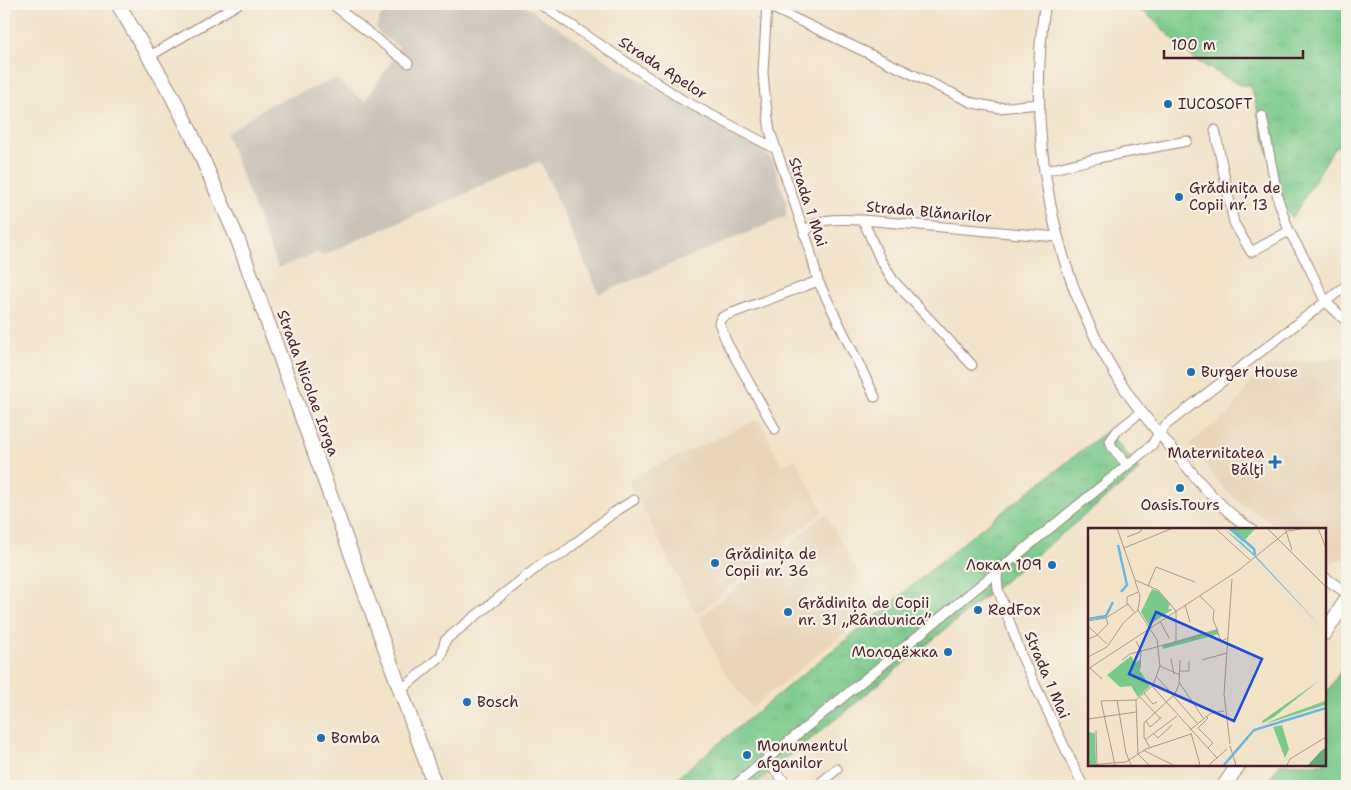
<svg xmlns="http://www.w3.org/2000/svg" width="1351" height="790" font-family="'Shantell Sans',sans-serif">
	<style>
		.built { fill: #e8d4b7 }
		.industrial { fill: #cbc3b8 }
		.green { fill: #79c98a; stroke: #62745a }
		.park { fill: url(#park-tufts); stroke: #62745a }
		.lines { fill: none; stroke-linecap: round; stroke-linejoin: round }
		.minor-casing { stroke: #9e817a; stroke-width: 11 }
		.tertiary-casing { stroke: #9e817a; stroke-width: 12 }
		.primary-casing { stroke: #9e817a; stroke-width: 16 }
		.minor { stroke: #fff; stroke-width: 9 }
		.tertiary { stroke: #fff; stroke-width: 10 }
		.primary { stroke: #fff; stroke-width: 14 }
		.poi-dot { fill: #1f6fb2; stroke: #f7f3e8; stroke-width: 2 }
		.labels { text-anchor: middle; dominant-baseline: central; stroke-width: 4.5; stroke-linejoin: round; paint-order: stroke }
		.street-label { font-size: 15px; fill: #4a1f2b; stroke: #f7f3e8 }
		.poi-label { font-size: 15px; fill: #4a1f2b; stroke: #f7f3e8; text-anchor: start }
		.inset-river { fill: none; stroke: #66b8e2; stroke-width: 2.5 }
		.inset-road { fill: none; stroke: #af958a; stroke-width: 1 }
		.view { fill: #1d4ed8; fill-opacity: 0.15; stroke: #1d4ed8; stroke-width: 2.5 }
		.inset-edge { fill: none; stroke: #4a1f2b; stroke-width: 2.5 }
	</style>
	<defs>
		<pattern id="park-tufts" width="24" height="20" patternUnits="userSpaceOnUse" patternTransform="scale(1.25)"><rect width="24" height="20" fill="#79c98a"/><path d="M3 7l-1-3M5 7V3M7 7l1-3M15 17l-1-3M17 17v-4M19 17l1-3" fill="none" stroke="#6aac77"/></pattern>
	</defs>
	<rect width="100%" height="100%" fill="#f7f3e8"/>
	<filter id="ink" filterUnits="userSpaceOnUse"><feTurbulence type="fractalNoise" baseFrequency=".02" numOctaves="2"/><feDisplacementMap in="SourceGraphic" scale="10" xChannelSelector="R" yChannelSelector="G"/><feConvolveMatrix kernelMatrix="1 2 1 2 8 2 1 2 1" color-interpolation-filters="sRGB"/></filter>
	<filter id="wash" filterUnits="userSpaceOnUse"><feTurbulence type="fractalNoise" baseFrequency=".0096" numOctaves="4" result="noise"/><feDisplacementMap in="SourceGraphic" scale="20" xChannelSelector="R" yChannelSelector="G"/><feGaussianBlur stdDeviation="1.12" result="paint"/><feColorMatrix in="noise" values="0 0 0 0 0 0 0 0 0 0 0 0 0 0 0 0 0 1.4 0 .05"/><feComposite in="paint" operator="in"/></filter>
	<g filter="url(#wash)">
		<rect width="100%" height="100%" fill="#f2e3c9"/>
		<path class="built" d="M1347 356V558L1331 563 1325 558V529H1280L1241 503 1225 490 1189 444 1225 416 1227 418 1254 377 1267 367Z
			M759 419 782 466 795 459 823 511 697 614 628 479Z
			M825 514 878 606 752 708 722 669 699 618Z
			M768 773 779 786H752Z"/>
		<path class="industrial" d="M387 4H522L614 65 754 144 772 159 786 201V217L599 294 540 161 323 255 317 253 278 268 226 134 269 105 336 79 365 102 400 48 379 33 376 27Z"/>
		<path class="green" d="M1347 661V786H1265L1280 764H1325V695Z"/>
		<path class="park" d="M1126 4H1347V154L1336 145 1292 218 1282 206 1251 85H1240L1195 60 1146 13Z
			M1107 431 1140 470 842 714 752 786H667L825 656 868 623 974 534Z"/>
	</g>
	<g filter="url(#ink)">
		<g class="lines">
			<defs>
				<path id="minor" d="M332 4 408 63
					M540 4 681 99 776 149
					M764 4 973 103 999 108 1038 104
					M767 4 763 72 765 97 770 131 809 246 818 281 875 397
					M150 56 238 4
					M1262 116 1278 199 1289 231 1308 265 1325 301 1347 322
					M1215 130 1234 223 1251 252 1289 231
					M1044 171 1098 158 1187 141
					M863 220 880 259 893 280 972 365
					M804 234C815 215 844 220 863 220L1057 237
					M775 429 727 343 719 323 721 318 727 315 818 281
					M1127 465 1112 447 1110 441 1117 431 1141 412
					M998 571 997 578 998 589 1022 657 1083 786
					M401 690 441 656 445 641 449 637 544 562 561 555 613 513 634 500
					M766 760 788 786
					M734 786 1152 445 1159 433 1166 425 1347 285
					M817 786 837 769"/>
				<path id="tertiary" d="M1045 4C1026 135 1051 277 1125 389 1139 411 1157 431 1174 451 1198 480 1219 508 1251 529
					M1325 578 1347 593"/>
				<path id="primary" d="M118 4 171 94 192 135 238 240 435 786
					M1325 633 1347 599
					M1224 786 1239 764"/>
			</defs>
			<use href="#minor" class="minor-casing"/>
			<use href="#tertiary" class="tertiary-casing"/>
			<use href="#primary" class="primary-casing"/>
			<use href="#minor" class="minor"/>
			<use href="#tertiary" class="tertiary"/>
			<use href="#primary" class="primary"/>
		</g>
	</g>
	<g class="poi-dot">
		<circle cx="1168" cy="104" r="5"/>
		<circle cx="1179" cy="197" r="5"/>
		<circle cx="1191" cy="372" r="5"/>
		<path d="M1272.5 454.5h5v5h5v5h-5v5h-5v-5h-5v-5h5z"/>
		<circle cx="1180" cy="488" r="5"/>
		<circle cx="715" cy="563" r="5"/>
		<circle cx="1052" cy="565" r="5"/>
		<circle cx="978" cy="610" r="5"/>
		<circle cx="788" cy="612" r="5"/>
		<circle cx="948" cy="652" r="5"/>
		<circle cx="467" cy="702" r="5"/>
		<circle cx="321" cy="738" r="5"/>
		<circle cx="747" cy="755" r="5"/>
	</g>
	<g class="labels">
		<g class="street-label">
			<text transform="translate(663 68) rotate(33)">Strada Apelor</text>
			<text transform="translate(808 202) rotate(72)">Strada 1 Mai</text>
			<text transform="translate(929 212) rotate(5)">Strada Blănarilor</text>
			<text transform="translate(308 383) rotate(70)">Strada Nicolae Iorga</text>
			<text transform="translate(1047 675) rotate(67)">Strada 1 Mai</text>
		</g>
		<g class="poi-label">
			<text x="1178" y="104">IUCOSOFT</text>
			<text x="1189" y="188">Grădinița de<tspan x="1189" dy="17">Copii nr. 13</tspan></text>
			<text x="1201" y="372">Burger House</text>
			<text x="1264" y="453" text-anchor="end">Maternitatea<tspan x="1264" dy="17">Bălţi</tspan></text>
			<text x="1180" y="505" text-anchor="middle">Oasis.Tours</text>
			<text x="725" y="554">Grădinița de<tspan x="725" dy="17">Copii nr. 36</tspan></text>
			<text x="1042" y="565" text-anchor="end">Локал 109</text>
			<text x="798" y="603">Grădinița de Copii<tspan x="798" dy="17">nr. 31 „Rândunica”</tspan></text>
			<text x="988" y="610">RedFox</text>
			<text x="938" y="652" text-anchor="end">Молодёжка</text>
			<text x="477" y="702">Bosch</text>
			<text x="331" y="738">Bomba</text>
			<text x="757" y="746">Monumentul<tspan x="757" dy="17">afganilor</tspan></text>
		</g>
	</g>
	<g transform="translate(1088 528)">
		<rect width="238" height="238" fill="#f2e3c9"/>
		<path d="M64 61 70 63 82 76 80 81H85L61 97 53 84Z" fill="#79c98a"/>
		<path d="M237 220V237H220L233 223Z" fill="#62ad76"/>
		<path d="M139 0H166L167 1 155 14ZM232 152 186 189 175 195 174 193ZM237 173V177L177 196 193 189ZM194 197 201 221 197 230 185 199Z" fill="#79c98a"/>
		<path d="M129 101 131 106 75 121 74 117ZM43 128 47 135 53 131 52 143 62 158 50 169 43 158 32 159 19 147ZM0 204 7 205 8 236 0 237Z" fill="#79c98a"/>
		<path d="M135 0 153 14 167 27 237 103 166 28Z" fill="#66b8e2"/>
		<path class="inset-river" d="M142 0 166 21 167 27M30 17 39 57 33 64M0 91 18 88 25 74M136 237 166 202 238 180"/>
		<path class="inset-road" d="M29 0 47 52 70 62 88 83M127 0 162 32M179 0 238 59M197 0 204 22M230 0 238 20M1 1 17 0M201 3 217 0M39 9 52 4 54 0M36 20 85 0M60 58 68 39 107 54M112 68 126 82 125 92 130 103M39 76V69L50 64M97 77 102 94M88 83V114M0 93 18 90 40 76 46 84M72 93 81 110M0 98 19 116M0 111 8 108 20 96 18 90M48 113 53 123 52 140M0 129 19 119 36 94 50 82M83 131 86 146M34 132 42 126 129 103 133 113 140 110M114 132 139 125M72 138 92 147M2 140 14 151M0 141 151 42 203 0M92 143H101V133M69 149 109 195M91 154 115 190M64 158 129 230M56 165 65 176 69 174M52 169 72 190M29 172 38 225 43 237M48 172 50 226 61 237M118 188 120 190 110 200 125 215 120 220M0 191 48 184M58 193 62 199 74 189M8 202 9 237M102 202 123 185 136 183M65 205 70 210 84 197M103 205 112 237M57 212 89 188M142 216 136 166 144 51M142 218 148 237M62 220 56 209V195L87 166 91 156 92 132M55 222 85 237M0 237 38 234 58 221 103 206M27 237 13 173 48 172 65 157 72 138 69 112 50 82 52 68 47 53M121 237 139 221M199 237 202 231 238 209"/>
		<path class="view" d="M68 84 174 131 146 193 41 146Z"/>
		<rect width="238" height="238" class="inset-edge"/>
	</g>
	<rect width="1351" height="790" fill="none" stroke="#f7f3e8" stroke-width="20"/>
	<path d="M1164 50v8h139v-8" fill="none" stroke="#4a1f2b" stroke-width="2.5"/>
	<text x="1171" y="50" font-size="15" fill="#4a1f2b" stroke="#f7f3e8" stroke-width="4" paint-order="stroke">100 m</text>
</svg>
